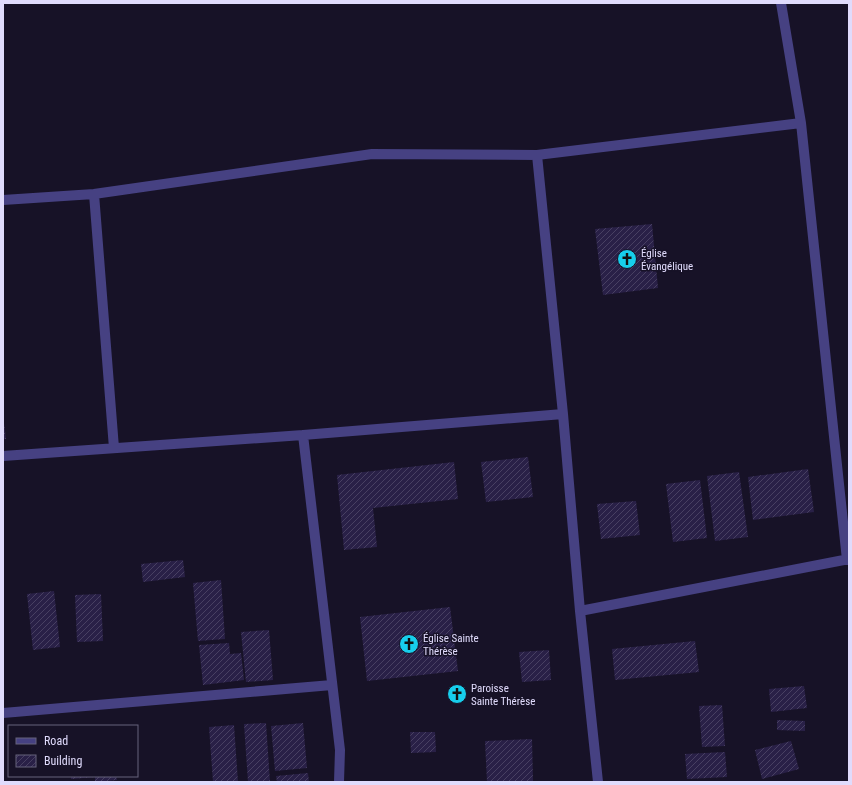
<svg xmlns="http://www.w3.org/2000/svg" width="852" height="785" font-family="'Roboto Condensed',sans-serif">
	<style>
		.building { fill: url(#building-hatch) }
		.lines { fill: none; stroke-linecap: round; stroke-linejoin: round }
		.street { stroke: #464182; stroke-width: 10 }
		.labels { text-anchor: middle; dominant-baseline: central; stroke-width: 3; stroke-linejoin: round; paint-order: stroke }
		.poi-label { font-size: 11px; fill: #e0dbfc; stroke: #171227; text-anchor: start }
	</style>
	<defs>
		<pattern id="building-hatch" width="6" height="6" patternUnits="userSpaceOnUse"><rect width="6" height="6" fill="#292047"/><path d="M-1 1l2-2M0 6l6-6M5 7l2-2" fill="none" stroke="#484062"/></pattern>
	</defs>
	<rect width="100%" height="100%" fill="#171227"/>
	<path class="building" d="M652 224 658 288 603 295 595 229Z
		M3 423H4L6 439H3Z
		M528 457 533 497 486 502 481 462Z
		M454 462 458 499 373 508 377 547 344 550 337 475Z
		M808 469 814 512 753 520 748 477Z
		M739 472 748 537 715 541 707 476Z
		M700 480 707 538 673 542 666 484Z
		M636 501 640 535 601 539 597 504Z
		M183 560 185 577 143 582 141 564Z
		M221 580 225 639 198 641 193 583Z
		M54 591 60 647 33 650 27 594Z
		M101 594 103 641 77 642 75 595Z
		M450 607 458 671 367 681 360 617Z
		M269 630 273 680 246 682 241 632Z
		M695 641 699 672 615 680 612 649Z
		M229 643 230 654 241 653 244 680 203 685 199 645Z
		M549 650 551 680 522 682 519 652Z
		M804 686 807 708 771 712 769 689Z
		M722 705 725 746 702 747 699 706Z
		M777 720 805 721V731L777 730Z
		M266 723 270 782H248L244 724Z
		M303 723 307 768 275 771 271 726Z
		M234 725 238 782H213L209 727Z
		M410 732H435L436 752 411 753Z
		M532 739 533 781 487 782 485 741Z
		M791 741 799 769 762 779 755 750Z
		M725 752 727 777 687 779 685 754Z
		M308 773 309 782H277L276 776Z
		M71 776H116L117 780 95 782V777L71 779Z"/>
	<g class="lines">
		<path class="street" d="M781 3 801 123 847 560
			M537 155 563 414 580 611 598 782
			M94 194 114 448
			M3 200 94 194 372 154 537 155 801 123
			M303 435 340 750 339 782
			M3 456 303 435 563 414
			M580 611 849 559
			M3 713 332 685"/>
	</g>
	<defs>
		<symbol id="church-disc" viewBox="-11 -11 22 22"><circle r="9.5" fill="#17ceec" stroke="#171227"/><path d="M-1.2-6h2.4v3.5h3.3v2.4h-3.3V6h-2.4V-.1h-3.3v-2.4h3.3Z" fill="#111"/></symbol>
	</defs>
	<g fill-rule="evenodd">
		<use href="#church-disc" x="616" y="248" width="22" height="22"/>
		<use href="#church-disc" x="398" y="633" width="22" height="22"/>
		<use href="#church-disc" x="446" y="683" width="22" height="22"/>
	</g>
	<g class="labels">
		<g class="poi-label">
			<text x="641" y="253">Église<tspan x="641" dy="13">Évangélique</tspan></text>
			<text x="423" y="638">Église Sainte<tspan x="423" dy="13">Thérèse</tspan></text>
			<text x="471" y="688">Paroisse<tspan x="471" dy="13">Sainte Thérèse</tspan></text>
		</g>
	</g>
	<rect width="852" height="785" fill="none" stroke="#e0dbfc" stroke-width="8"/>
	<rect x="8" y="725" width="130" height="52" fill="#171227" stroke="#67627c"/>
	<rect x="16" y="738" width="20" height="6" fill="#464182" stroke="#67627c"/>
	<text x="44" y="745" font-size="12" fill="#e0dbfc">Road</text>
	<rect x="16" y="755" width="20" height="12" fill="url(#building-hatch)" stroke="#67627c"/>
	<text x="44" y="765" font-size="12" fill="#e0dbfc">Building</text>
</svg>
